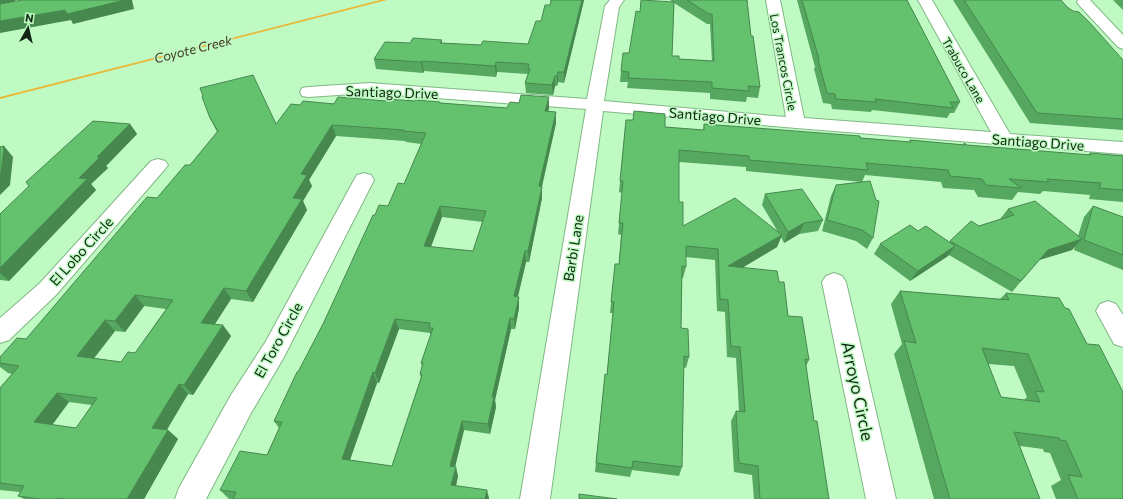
<svg xmlns="http://www.w3.org/2000/svg" width="1123" height="499" font-family="Commissioner,sans-serif">
	<style>
		.lines { fill: none; stroke-linecap: round; stroke-linejoin: round }
		.stream { fill: #eab837; fill-rule: evenodd }
		.minor-casing { stroke: #80b884; stroke-width: 2 }
		.minor { fill: #fff; fill-rule: evenodd }
		.wall { fill: #56a75f; fill-rule: evenodd }
		.shaded-wall { fill: #46884e }
		.building { fill: #64c26f; stroke: #46884e; fill-rule: evenodd }
		.labels { text-anchor: middle; dominant-baseline: central; stroke-width: 3; stroke-linejoin: round; paint-order: stroke }
		.far-street-label { font-size: 12px; fill: #102612; stroke: #bffac3 }
		.far-water-label { font-size: 13px; font-style: italic; fill: #3e3520; stroke: #bffac3 }
		.street-label { font-size: 14px; fill: #102612; stroke: #bffac3 }
		.near-street-label { font-size: 17px; fill: #102612; stroke: #bffac3 }
	</style>
	<rect width="100%" height="100%" fill="#bffac3"/>
	<g class="lines">
		<path class="stream" d="M380 0H387L0 99V97Z"/>
		<defs>
			<path id="minor" d="M610 0H624L619 7 604 101 786 117 766 0H780L804 118 991 132 918 0H932L1010 134 1123 142V154L796 128 603 111 550 499H520L586 109 369 93 308 97 302 96 300 92 302 88 308 87 369 83 587 99 605 6Z
				M1078 0H1090L1123 35V49L1118 47 1079 5 1077 2Z
				M158 159 165 161 168 165 165 169 56 295 9 340 0 343V318L40 283 151 161Z
				M364 173 371 175 374 180 284 357 251 413 206 499H175L179 488 231 395 266 341 354 180 357 175Z
				M834 273 842 276 846 282 896 499H866L822 282 826 276Z
				M1108 301 1116 304 1123 315V347L1114 344 1096 311 1100 304Z"/>
		</defs>
		<use href="#minor" class="minor-casing"/>
		<use href="#minor" class="minor"/>
	</g>
	<path class="wall" d="M551 0H584L564 83 558 82 557 86H555L553 95 526 93 525 83 528 74 497 72 496 77 424 71 423 73 376 69 374 59 410 43 442 40V43L481 45 528 44 550 5Z
		M670 0H747L751 36 760 87 758 98 747 97 746 102 710 99V93L627 88 628 82H620L621 71 629 53 673 2ZM674 3 707 24H710L712 61 679 59 672 56Z
		M797 0H907L960 102 954 113H950L947 118 872 110 871 112 832 109 831 104 823 103 814 69 815 67Z
		M953 0H1061L1067 7 1123 60V130L1030 123Z
		M1113 0H1123V10Z
		M386 101 440 103 507 108H549L548 112 556 123 542 187V198L529 262H526L518 297 519 308 515 329H511L495 400 496 407 490 434 464 430 455 467 458 476 456 486 489 498V499H229L220 490 267 455 279 428 274 421 324 322 375 215 388 206 404 184 421 144 406 142 405 141 336 136 309 180 312 186 303 201 307 210 253 302 231 299 215 324 231 336 193 395 188 394 167 430H168L178 439 144 499H24L18 496 20 492 0 490V388L12 374 8 373 0 367V357L26 339 157 198 190 165 217 132 210 118 276 124 300 105ZM442 217 483 222 473 251 431 247ZM144 306 166 309 135 353 121 362 94 358 115 331 125 332ZM399 329 430 333 431 335 421 363 422 366 420 374 421 378 392 466 350 460 377 383H379ZM69 402 92 405 76 428 52 425Z
		M626 120 665 127 703 130 704 124 909 142 910 140 963 145 964 143 967 145 1088 155 1090 153 1123 156V202L1089 199 1090 195 1043 191 1040 194 1018 192 1012 200 978 197 974 190 943 188 941 182 865 175 862 182 873 238 867 249 856 241 822 231 831 196 836 185 862 182 746 171V167L679 162V202L683 226 778 232 762 205 765 194 823 220 818 231 799 234 784 243 781 237 777 247 742 268 779 282 788 316 809 360 806 366 814 421 829 499H754L752 475 734 472 731 421 736 411H739L736 358 727 357 725 312 717 311 715 260 686 257V267L683 278H682L681 328 689 357 686 368 683 367 682 467 679 476 632 470 630 477 595 472 605 374 607 375 613 313H610L615 264H619L621 235 618 234 622 193 619 192Z
		M130 124 137 134 106 166 108 168 91 184 96 190 9 281 0 280V214Z
		M1093 206 1123 217V270L1074 250 1075 246 1072 250 1039 260 1012 292 949 255 948 256 910 281 874 254 880 244 918 231 950 242 979 226 1000 219 1008 209 1078 236 1084 217Z
		M900 291 1000 299 1006 293 1123 499H1056L1051 486 1061 480 1050 453 1044 452 1043 449 1020 446 1040 499H934L894 354 902 344 891 304ZM988 364 1014 366 1027 397 1024 400 1001 397Z"/>
	<path class="shaded-wall" d="M0 0H15L17 3 0 15Z
		M125 0H132L134 9 73 24 71 20 0 33V21Z
		M582 0H584L564 83V72Z
		M422 61 424 71 423 73 421 62Z
		M496 62 497 72 496 77 495 66Z
		M558 72V82L557 86V76Z
		M555 76V86L553 95 552 85Z
		M549 97V108L545 122V111Z
		M556 112V123L539 198V186Z
		M130 124 137 134 106 166 108 168 91 184 96 190 9 281 0 273V268L97 157Z
		M332 125 336 136 309 180 312 186 303 201 307 210 253 302 246 291 293 198 301 174Z
		M4 146 13 157 10 185 0 195V175Z
		M542 187V198L529 262 528 251Z
		M440 206 442 217 427 257 424 246Z
		M804 223 799 234 784 243 788 232Z
		M782 235 777 247 725 278 728 266Z
		M1082 239 1072 250 1039 260 1048 250Z
		M955 246 948 256 910 281 918 271Z
		M525 251 526 262 515 307 514 296Z
		M224 288 231 299 209 333 201 323Z
		M135 295 144 306 125 332 115 321Z
		M519 297V308L515 329 514 319Z
		M510 318 511 329 495 400 496 407 490 434 488 424 492 397Z
		M395 319 399 329 379 383 375 373Z
		M105 320 115 331 88 366 77 356Z
		M223 325 231 336 193 395 184 385Z
		M373 372 377 383 347 468 342 459Z
		M179 384 188 394 162 437 152 428Z
		M57 393 69 402 47 432 34 422Z
		M462 421 464 430 453 475 450 466Z
		M168 430 178 439 144 499H127Z
		M456 467 458 476 454 494 451 485Z
		M487 490 489 498V499H485Z"/>
	<path class="building" d="M22 0H125L67 14 65 10 0 21V4Z
		M551 0H582L564 72H558L557 76H555L552 85 525 83 530 69H528L529 64 496 62 495 66 422 61 421 62 374 59 385 42 410 43 413 38 442 40 440 43 481 45 483 41 528 44 536 21H541L545 5H550Z
		M641 0 674 2 672 56H679V59L714 61 712 14H709L687 0H747L751 36H753L760 87 748 86 749 91 712 88V82L628 78 629 72 621 71 623 53H629L636 11 640 12Z
		M802 0H907L960 102H950L953 108 875 99 876 102 836 99 835 94 827 93 818 59H819Z
		M964 0H1061L1067 7 1073 11 1079 12 1091 24 1123 60V119L1037 113Z
		M253 75 276 124 291 104 300 105 303 101 334 104 338 97 386 101 387 99 415 101 416 100 440 102V103L507 108 510 102 519 103 521 95 549 97 545 111 556 112 539 186 542 187 528 251H525L514 296 519 297 514 319 510 318 492 397H494L488 424 462 421 450 466 456 467 451 485 487 490 485 499H233L236 492 220 490 240 451 267 455 282 422 274 421 297 372H298L324 322 373 215H375L379 205 388 206 398 183 404 184 426 133 403 131 404 130 332 125 301 174 307 175 293 198 302 199 246 291 224 288 201 323 223 325 184 385 179 384 152 428 168 430 127 499H65L57 498V499H40L18 496 24 486 0 483V388L19 366 0 363V357L17 338 26 339 147 197 157 198 185 165H190L218 131 210 118 202 97 203 96 200 88ZM440 206 486 211 473 251 424 246ZM135 295 173 300 135 353 128 352 121 362 77 356 105 320 115 321ZM395 319 430 323 429 328H433L421 363H423L420 374 422 375 392 466 342 459 373 372 375 373ZM57 393 97 398 76 428 34 422Z
		M634 111 665 114V127L704 130V124L860 136V138L911 142 910 140 965 145 964 143 967 145 1091 155 1090 153 1123 156V190L1099 188 1101 183 1047 179 1049 182 1009 179 1021 188 986 185 982 179 950 176 948 170 866 163 868 170 749 160V156L679 150V202H683V226L735 198 782 235 728 266 777 271 779 282H784L788 316 802 317 809 360 805 359 814 421H817L829 499H760L758 466 739 463 736 411 745 412 740 347 731 346 728 300 720 299 718 249 686 246V267L682 266 681 328 688 329 689 357 684 356 682 467 633 461 632 468 596 463 605 374 607 375 614 302H611L615 264H619L623 223H619L623 181H620L626 120H633Z
		M93 121 130 124 97 157H100L79 178 87 179 0 268V214L29 186 26 182Z
		M4 146 1 174 0 175V147Z
		M870 181 876 200 879 201 873 238 862 230 827 220 836 185Z
		M802 189 823 220 804 223 788 232 765 194Z
		M1035 201 1082 239 1048 250 1021 281 950 241 971 221 979 226 1014 215 1008 209Z
		M1093 206 1123 217V255L1084 240Z
		M910 225 918 231 926 226 955 246 918 271 880 244Z
		M900 291 1009 300 1006 293 1059 298 1065 308 1069 309 1087 344 1099 345 1123 392V499H1078L1068 475 1082 477 1066 441 1060 440 1059 438 1014 432 1040 499H950L904 341 916 343ZM982 348 1028 354 1044 392 1035 391 1040 402 1001 397Z
		M579 494 617 499H579Z"/>
	<g class="labels">
		<g class="far-street-label">
			<text transform="translate(784 62) rotate(79)">Los Trancos Circle</text>
			<text transform="translate(964 70) rotate(60)">Trabuco Lane</text>
		</g>
		<g class="far-water-label">
			<text transform="translate(193 49) rotate(-14)">Coyote Creek</text>
		</g>
		<g class="street-label">
			<text transform="translate(392 92) rotate(2)">Santiago Drive</text>
			<text transform="translate(715 116) rotate(5)">Santiago Drive</text>
			<text transform="translate(1038 142) rotate(4)">Santiago Drive</text>
			<text transform="translate(573 248) rotate(-81)">Barbi Lane</text>
			<text transform="translate(81 251) rotate(-48)">El Lobo Circle</text>
			<text transform="translate(278 340) rotate(-61)">El Toro Circle</text>
		</g>
		<g class="near-street-label">
			<text transform="translate(858 391) rotate(78)">Arroyo Circle</text>
		</g>
	</g>
	<g transform="translate(28 28) rotate(8)" stroke="#bffac3" stroke-width="3" paint-order="stroke">
	<path d="M0-3L7 15L0 10L-7 15Z" fill="#102612"/>
	<text y="-6" font-size="11" font-weight="bold" text-anchor="middle" fill="#102612">N</text>
	</g>
</svg>
